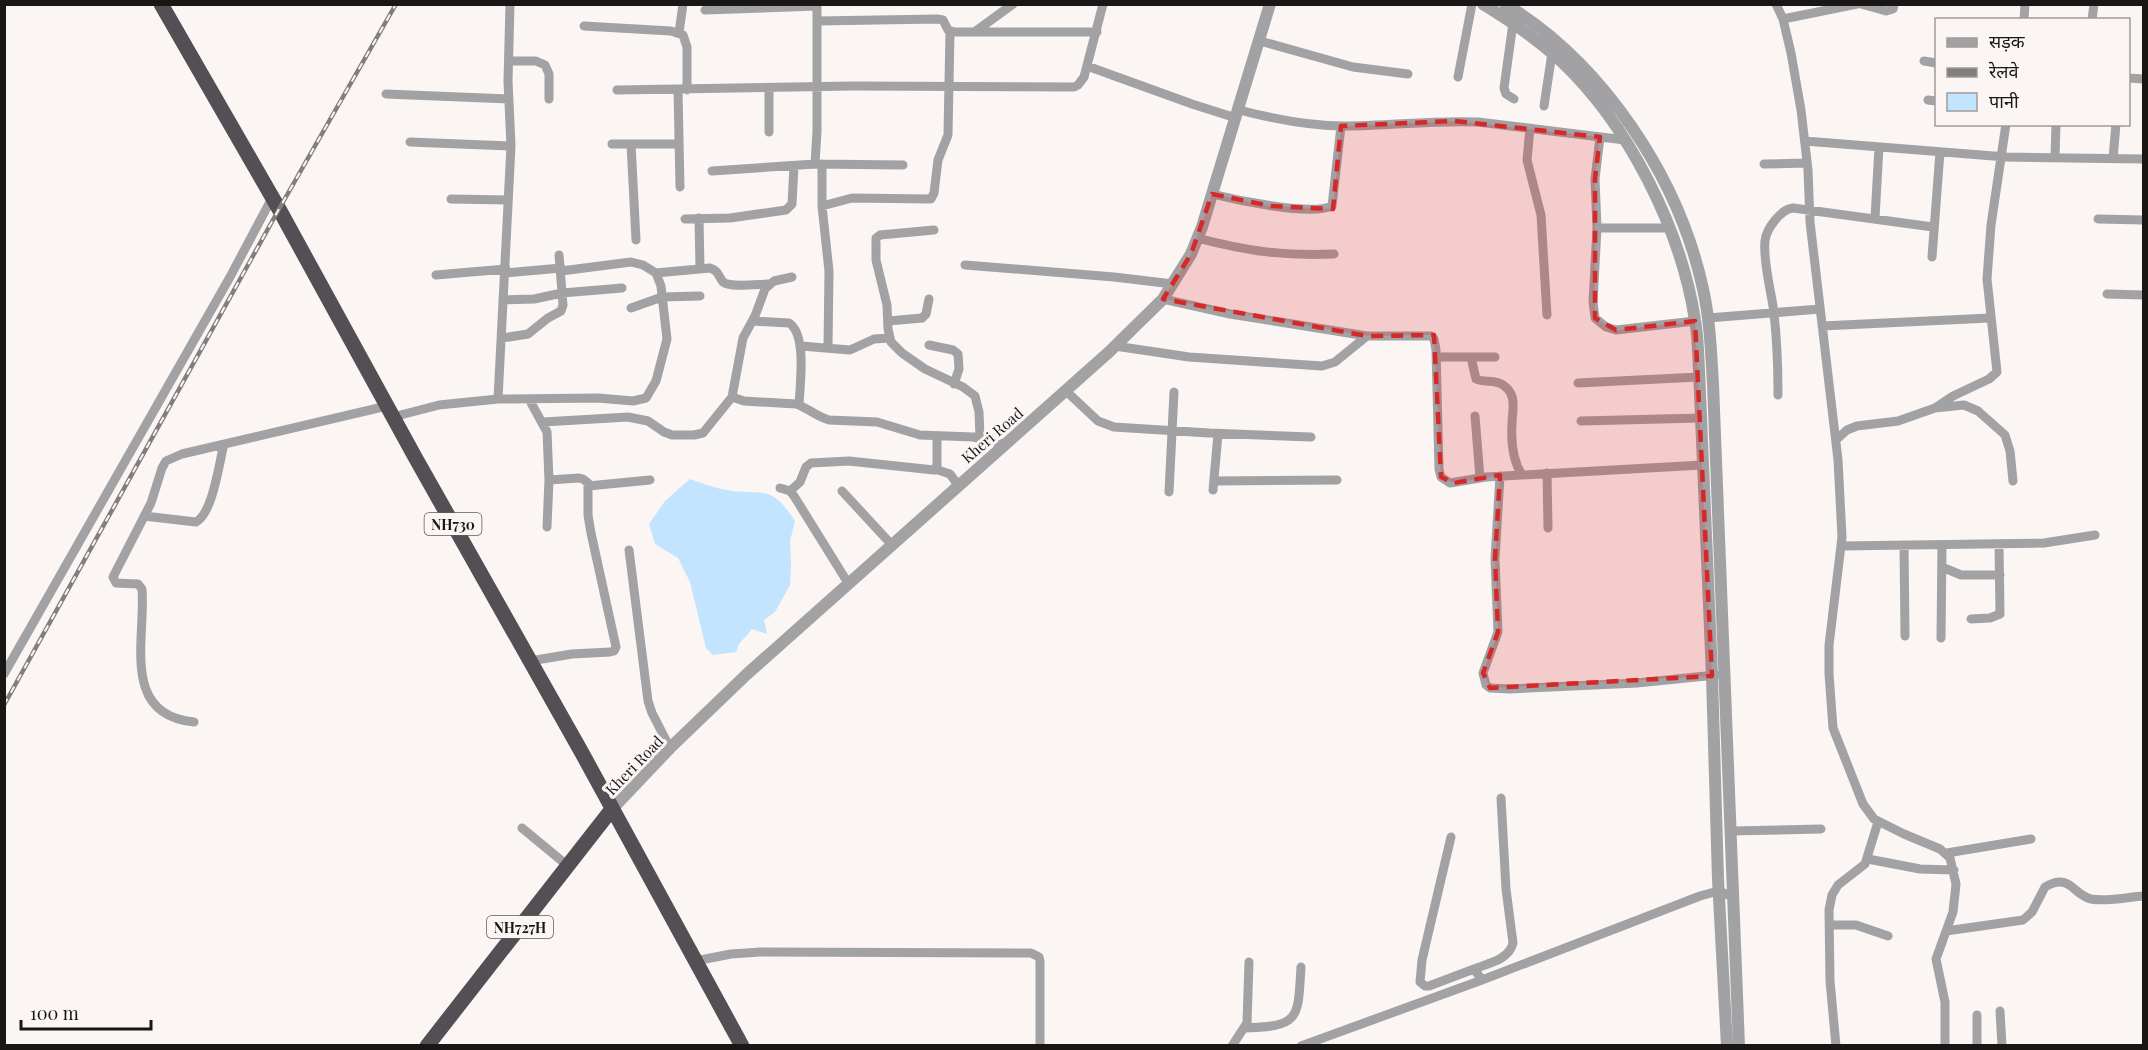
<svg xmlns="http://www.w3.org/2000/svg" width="2148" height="1050" font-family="'Playfair Display','Noto Sans Devanagari',serif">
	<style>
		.water { fill: #c2e4fe }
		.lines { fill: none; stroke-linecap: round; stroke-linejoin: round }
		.minor { stroke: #a2a1a3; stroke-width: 9 }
		.tertiary { stroke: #a2a1a3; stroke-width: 12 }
		.trunk { stroke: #525054; stroke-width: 15 }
		.rail-casing { stroke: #827e7d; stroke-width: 4.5 }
		.rail { stroke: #fbf5f4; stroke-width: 2; stroke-dasharray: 7; stroke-linecap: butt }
		.marked { fill: #d62828; fill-opacity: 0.2; stroke: #d62828; stroke-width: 4.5; stroke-dasharray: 12 8; stroke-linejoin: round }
		.labels { text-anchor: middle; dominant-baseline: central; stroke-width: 6; stroke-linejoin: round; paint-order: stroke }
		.shield { fill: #fbf5f4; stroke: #5d5a59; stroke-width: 1.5 }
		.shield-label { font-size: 14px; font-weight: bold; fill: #191716 }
		.street-label { font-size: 15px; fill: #191716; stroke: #fbf5f4 }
	</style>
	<rect width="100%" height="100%" fill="#fbf5f4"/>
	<path class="water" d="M690 479C702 483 714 488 726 490 764 496 770 483 795 521L790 541 791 565 790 585 775 612 764 620 767 634 752 629 739 644 736 652 713 655 706 648 690 582 678 558 655 544 649 524 665 501Z"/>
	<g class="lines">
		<path class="minor" d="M1776 4 1783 19 1791 53 1801 110 1808 170 1810 222 1838 460 1842 537 1829 645V674L1833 728 1863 804 1874 819 1904 834 1940 849 1950 858 1956 884 1953 912 1936 959 1945 1002V1046
			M1861 4 1886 11 1893 9 1894 4
			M705 10 817 6
			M1783 19 1857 4
			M2024 20 2025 4
			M2092 20 2094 4
			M817 21 937 19 943 20 948 30 954 32H1097
			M1513 23 1504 88 1506 94 1514 99
			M584 26 671 31 683 35 687 47V90
			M976 31 1013 4
			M679 33 683 4
			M1260 41 1353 67 1408 74
			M509 61H536L545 65 549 74V99
			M1924 61 1936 63
			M1087 66 1192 104 1236 118
			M1458 77 1472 4
			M2128 78 2144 79
			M769 89V132
			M617 90 853 86 1074 87 1078 85 1084 77 1103 4
			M678 90 680 187
			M386 94 509 99
			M1928 100 1936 101
			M1544 106 1552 53
			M1239 110C1274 119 1308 126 1344 126 1389 126 1433 120 1478 122L1625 140
			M1530 128 1527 160 1541 215 1547 315
			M1600 137 1595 179 1597 228 1593 302 1595 318 1606 327 1616 330 1695 321
			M1805 141 2006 157 2144 159
			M410 142 511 146
			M612 144H679
			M631 144 636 240
			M2055 158 2056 124
			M2113 159 2116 124
			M815 164 817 131V4
			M822 164V206L829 271 828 347
			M1764 164 1807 163
			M712 171 815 164 903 165
			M1212 194C1236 200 1310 216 1332 206L1341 126
			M451 199 508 200
			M822 206 852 198 931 199 934 193 938 160 948 135 950 31
			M699 218 700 268
			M1875 218 1879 147
			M685 219 730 218 786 210 792 204 794 166
			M2098 219 2144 220
			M1597 228H1669
			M934 230 880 235 876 238V260L887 305 888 329 891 342 902 353 925 369 963 387 975 396 979 412 980 438
			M1197 238C1247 251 1282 256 1334 254
			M1932 257 1940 152
			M965 265 1114 277 1173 284
			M505 273 561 268
			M656 273 710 268C719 271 718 276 723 282 730 288 759 284 769 284
			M436 275 506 269
			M2107 294 2144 295
			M1163 299 1230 314 1367 336H1431L1434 339 1436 350 1439 469 1441 477 1450 483 1486 477 1702 465
			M504 300 534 299 562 293 622 288
			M631 308 662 297 700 296
			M1708 318 1820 309
			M752 321 789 323C807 334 800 385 799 405
			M888 321 922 318 926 314 929 299
			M1822 326 1990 318
			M502 338 528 334 548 318 561 311 563 305 559 255
			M929 345 953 350 958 354 959 369 954 384
			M801 346 850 350 874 339 890 338
			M1115 346 1189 357 1322 366 1335 362 1367 336
			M1436 357H1495
			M1471 357 1476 379C1485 383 1495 379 1503 385 1518 395 1512 410 1512 424 1511 441 1513 461 1522 475
			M1578 383 1699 377
			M1066 391 1098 421 1114 427 1209 433 1311 437
			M1778 395C1778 366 1777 336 1773 306 1770 287 1763 260 1765 241 1766 229 1781 209 1793 208L1933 227
			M732 397 744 401 796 404C808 408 817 417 829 420L877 422 920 435 973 437 1005 444
			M498 399 511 146 508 81 510 4
			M529 399 547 432 549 480 547 527
			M1935 408 1953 396 1989 379 1997 372 1987 279 1991 225 2006 124
			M1475 416 1480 478
			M393 417 439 405 498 399 598 398 633 401 646 398 656 381 667 339 661 286 656 273 643 265 631 262 561 271
			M1581 421 1701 418
			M543 422 628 417 648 421 664 432 672 435H694L703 433 732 397 743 338 755 316 765 289 774 281 792 277
			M1836 440 1847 430 1857 426 1898 421 1935 408 1964 405 1978 411 2005 435 2010 451 2013 481
			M935 469 950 474 958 485
			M1547 473 1548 528
			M1500 476 1495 559 1498 632 1483 673 1486 685 1490 688 1510 689 1637 683 1716 675
			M1214 481 1337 480
			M588 486 650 480
			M780 488 790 491 794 496 848 583
			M1213 490 1218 434
			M790 491 800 482 806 467 811 463 849 461 934 470 937 465V437
			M842 491 891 544
			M1169 492 1174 392
			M144 516 196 522C213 513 219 463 224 444
			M1904 545 1905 636
			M1841 546 2044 543 2095 535
			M629 550 648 701 652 713 670 748
			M1942 567 1961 575H2000
			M1971 619 1990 618 2000 614 1999 544
			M1941 638 1942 545
			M530 661 572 654 610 652 614 651 616 647 591 533 588 515V483L583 479 579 478 549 480
			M4 674 230 277 272 198
			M194 722C120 715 146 638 142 589L138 584 116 583 113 577 151 503 162 468 166 461 182 454 387 406
			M522 828 568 866
			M1731 831 1821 829
			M1451 837 1422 960 1420 982 1425 986H1429L1474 969 1482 980
			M1947 853 2031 839
			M1868 859 1920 869 1954 870
			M1830 925H1856L1888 936
			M1946 931 2023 920 2032 912 2045 887C2070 872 2073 895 2091 899 2107 902 2128 897 2144 896
			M695 961 731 954 760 952 1031 953 1039 957 1040 961V1046
			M1474 969C1488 963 1509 960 1513 943L1506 889 1501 798
			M2000 1011 2002 1046
			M1244 1028C1299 1026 1298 1021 1301 967
			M1232 1046 1247 1023 1249 962
			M1301 1046 1482 980 1700 896 1718 891 1734 897
			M1836 1046 1830 981 1829 910 1832 895 1838 885 1865 864 1878 822
			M1977 1046V1015"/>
		<path class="tertiary" d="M1483 4C1511 21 1537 39 1561 61 1628 124 1681 229 1695 320 1698 336 1698 353 1699 370L1712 676 1718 879 1727 1046
			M1505 4C1603 63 1679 178 1703 289 1710 320 1711 352 1713 384L1739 1046
			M612 809 670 748 747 674 1109 352 1163 299 1191 254 1202 227 1270 4"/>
		<path class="trunk" d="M161 4 279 209 415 457 582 753 742 1046
			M427 1046 612 809"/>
		<defs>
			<path id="rail" d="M4 705 279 209 396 4"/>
		</defs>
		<use href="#rail" class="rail-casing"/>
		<use href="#rail" class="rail"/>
	</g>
	<path class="marked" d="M1455 121 1600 137 1595 179V318L1616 330 1695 321 1712 676 1490 688 1483 673 1498 632 1495 559 1500 475 1454 483 1441 477 1434 335 1367 336 1163 299 1191 254 1212 194 1271 206 1333 209 1341 126Z"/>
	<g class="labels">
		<g class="shield">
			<rect x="424.5" y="513" width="57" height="22" rx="4.5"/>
			<rect x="487" y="916" width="66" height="22" rx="4.5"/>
		</g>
		<g class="shield-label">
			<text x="453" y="524">NH730</text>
			<text x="520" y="927">NH727H</text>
		</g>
		<g class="street-label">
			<text transform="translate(992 435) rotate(-41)">Kheri Road</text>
			<text transform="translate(634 765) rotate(-46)">Kheri Road</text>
		</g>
	</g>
	<rect width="2148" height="1050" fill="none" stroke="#191716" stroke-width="12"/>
	<rect x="1935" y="18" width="195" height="108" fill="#fbf5f4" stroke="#a19c9b" stroke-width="1.5"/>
	<rect x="1947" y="38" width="30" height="9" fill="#a2a1a3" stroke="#a19c9b" stroke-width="1.5"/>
	<text x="1989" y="48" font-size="18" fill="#191716">सड़क</text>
	<rect x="1947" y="68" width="30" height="9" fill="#827e7d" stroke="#a19c9b" stroke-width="1.5"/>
	<text x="1989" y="78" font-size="18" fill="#191716">रेलवे</text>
	<rect x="1947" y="93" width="30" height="18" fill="#c2e4fe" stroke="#a19c9b" stroke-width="1.5"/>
	<text x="1989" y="108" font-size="18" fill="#191716">पानी</text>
	<path d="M21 1020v9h130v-9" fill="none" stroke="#191716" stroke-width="3"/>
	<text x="30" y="1020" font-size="18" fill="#191716" stroke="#fbf5f4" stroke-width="4.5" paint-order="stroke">100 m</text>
</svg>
